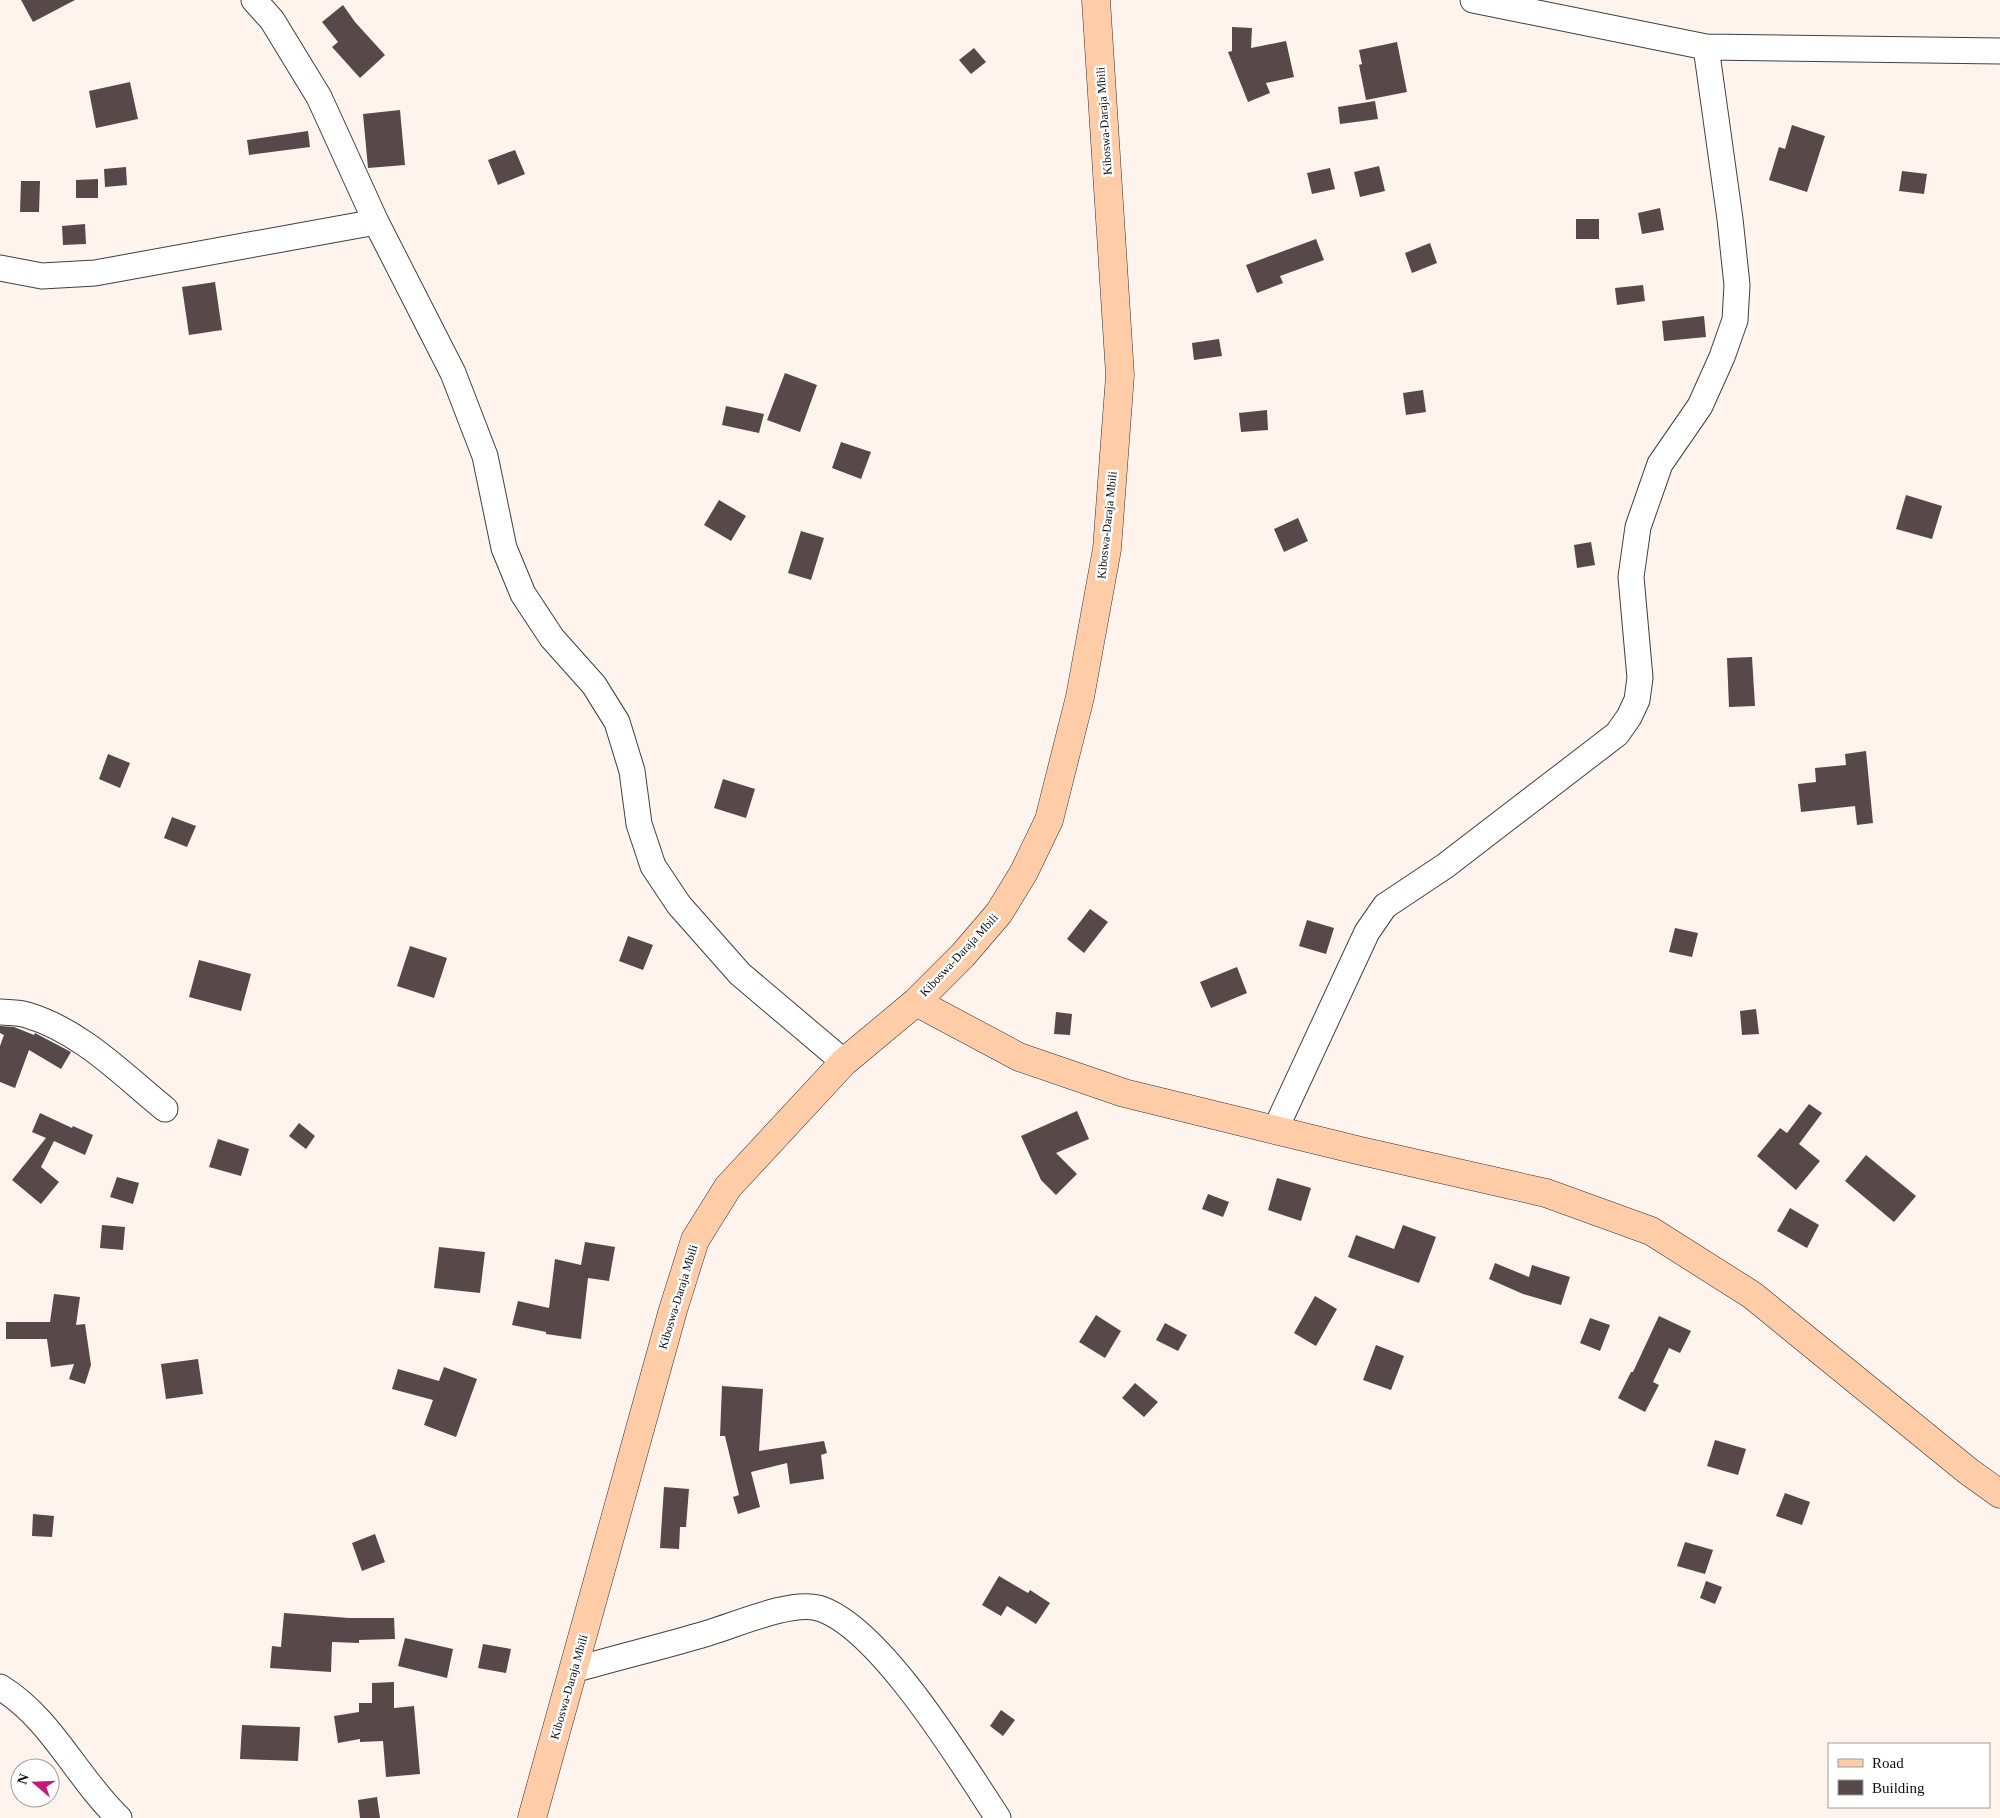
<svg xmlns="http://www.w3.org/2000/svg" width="2000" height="1818" font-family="Georgia,serif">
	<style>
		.building { fill: #57484a }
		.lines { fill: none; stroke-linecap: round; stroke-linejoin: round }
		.street-casing { stroke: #404040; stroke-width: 27 }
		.secondary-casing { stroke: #2f2f2f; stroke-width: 29 }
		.street { stroke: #fff; stroke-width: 25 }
		.secondary { stroke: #ffcca8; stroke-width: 28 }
		.labels { text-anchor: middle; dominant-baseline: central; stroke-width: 5; stroke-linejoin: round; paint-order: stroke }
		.street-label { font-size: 12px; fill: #0d0d0d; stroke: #fff }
	</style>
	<rect width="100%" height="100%" fill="#fff3ed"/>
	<path class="building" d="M21 0H75L33 22Z
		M343 5 355 22 385 55 360 78 332 47 338 42 322 22Z
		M1232 27 1252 28 1251 48 1286 41 1294 77 1266 83 1270 93 1248 102 1228 52 1232 51Z
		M1397 42 1407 92 1366 100 1359 65 1362 64 1359 50Z
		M974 48 986 62 971 74 959 60Z
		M130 82 138 119 96 128 89 91Z
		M1375 101 1378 119 1340 124 1338 107Z
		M400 110 405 165 368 168 363 114Z
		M1792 125 1825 136 1807 192 1769 180 1779 147 1785 149Z
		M308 131 310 147 249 155 247 140Z
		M515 150 525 174 498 185 488 160Z
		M1379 166 1385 191 1360 197 1354 172Z
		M126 167 127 185 105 187 104 169Z
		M1330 168 1335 189 1312 194 1307 173Z
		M1902 171 1927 174 1924 194 1899 191Z
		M98 179V198H76V180Z
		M21 181H40L39 212H20Z
		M1660 208 1664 230 1642 234 1638 213Z
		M1576 219H1599V239H1576Z
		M85 224 86 244 63 245 62 226Z
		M1316 239 1324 260 1280 276 1283 283 1257 293 1246 265Z
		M1430 243 1437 263 1412 273 1405 253Z
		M215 282 222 330 189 335 182 287Z
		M1643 285 1645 301 1617 305 1615 288Z
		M1704 316 1706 337 1664 341 1662 321Z
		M1219 339 1222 356 1194 360 1192 343Z
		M785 373 817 385 800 432 767 420Z
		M1423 390 1426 412 1406 415 1403 393Z
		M726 406 764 414 759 433 722 425Z
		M1267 410 1268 430 1241 432 1239 413Z
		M841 442 871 452 861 479 832 468Z
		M1906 495 1942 506 1932 539 1896 529Z
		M719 500 746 516 731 541 704 525Z
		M1298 518 1308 541 1284 552 1274 529Z
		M801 531 824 538 811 580 788 573Z
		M1591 542 1595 565 1577 568 1574 545Z
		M1752 657 1755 706 1729 707 1727 658Z
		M1866 751 1873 823 1857 825 1855 806 1801 812 1798 784 1816 782 1815 768 1846 765 1845 754Z
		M108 754 130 763 120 788 99 779Z
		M723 779 755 789 746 818 714 808Z
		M172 817 196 826 187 847 164 838Z
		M1090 909 1108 922 1084 953 1067 939Z
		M1307 920 1334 928 1326 954 1299 946Z
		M1675 928 1698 933 1692 957 1669 952Z
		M628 936 653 945 643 970 619 961Z
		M410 946 447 958 434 998 397 986Z
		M199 960 251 974 241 1011 189 997Z
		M1237 967 1247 993 1211 1008 1200 982Z
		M1756 1009 1759 1034 1742 1035 1740 1011Z
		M1056 1012 1072 1014 1070 1035 1054 1034Z
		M0 1026 14 1027 34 1035 35 1033 71 1052 61 1069 29 1050 15 1088 0 1082V1046L4 1035 0 1033Z
		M1809 1104 1822 1113 1799 1144 1820 1161 1796 1190 1757 1156 1780 1128 1787 1133Z
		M1077 1111 1089 1139 1056 1153 1077 1174 1056 1195 1041 1180 1021 1136Z
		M40 1113 72 1128 73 1126 93 1135 85 1155 54 1141 41 1167 59 1182 41 1204 12 1180 46 1138 32 1132Z
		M299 1123 315 1136 306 1149 289 1136Z
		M218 1139 249 1149 241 1176 209 1167Z
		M1866 1155 1916 1196 1894 1222 1845 1181Z
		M117 1177 139 1183 133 1204 110 1197Z
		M1277 1178 1311 1188 1301 1221 1268 1210Z
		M1208 1194 1229 1202 1223 1217 1202 1209Z
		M1790 1208 1819 1225 1807 1248 1777 1231Z
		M102 1225 125 1227 123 1250 100 1248Z
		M1403 1225 1436 1237 1419 1283 1348 1257 1356 1235 1394 1249Z
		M585 1242 615 1247 609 1281 588 1278 581 1339 546 1334V1332L512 1325 518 1301 549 1308 555 1259 581 1265Z
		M439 1247 485 1252 480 1293 434 1288Z
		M1495 1263 1529 1277 1532 1265 1570 1277 1561 1305 1523 1294 1489 1279Z
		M54 1294 80 1297 76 1325 85 1324 91 1365 85 1384 69 1379 74 1364 51 1367 47 1339H6V1322H50Z
		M1315 1296 1337 1309 1316 1346 1294 1333Z
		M1096 1315 1121 1331 1105 1358 1079 1342Z
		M1659 1316 1691 1331 1680 1353 1669 1348 1653 1382 1659 1385 1645 1412 1618 1398 1631 1372H1633Z
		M1590 1318 1610 1325 1600 1351 1580 1343Z
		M1165 1323 1187 1335 1178 1351 1156 1340Z
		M1376 1345 1404 1356 1391 1390 1363 1380Z
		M198 1359 203 1394 166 1399 161 1364Z
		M444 1367 477 1379 456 1437 424 1425 433 1400 392 1389 398 1369 439 1381Z
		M1135 1383 1158 1402 1144 1417 1122 1398Z
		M722 1386 763 1389 759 1451 824 1441 827 1453 821 1455 824 1479 790 1484 787 1463 751 1472 760 1507 738 1514 733 1497 739 1495 725 1436H720Z
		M1715 1440 1746 1449 1738 1475 1707 1466Z
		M664 1487 689 1489 686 1527H680L679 1549 660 1548Z
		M1785 1493 1810 1502 1802 1525 1776 1516Z
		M33 1514 54 1516 52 1537 32 1536Z
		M375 1534 385 1562 362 1571 352 1543Z
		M1685 1542 1713 1550 1705 1574 1677 1566Z
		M999 1576 1028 1593 1030 1590 1050 1603 1036 1624 1007 1606 1001 1616 982 1605Z
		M1706 1581 1722 1587 1715 1604 1700 1598Z
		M284 1613 349 1618H394L395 1639 359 1640V1643L332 1642 331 1672 270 1668 272 1646 281 1647Z
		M405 1638 453 1649 447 1678 398 1666Z
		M483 1644 511 1649 506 1673 478 1668Z
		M394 1682V1708L414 1706 420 1774 386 1777 383 1741 360 1742V1739L338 1743 334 1716 359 1712V1703H372V1683Z
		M1001 1710 1015 1720 1003 1736 990 1726Z
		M242 1725 300 1727 298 1761 240 1759Z
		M377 1797 380 1818H360L358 1800Z"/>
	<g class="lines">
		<defs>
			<path id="street" d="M254 0 272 20 319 97 376 222 453 373 485 456 504 548 523 594 552 638 594 685 617 722 632 771 639 824 653 866 679 905 740 974 844 1062
				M1473 0 1706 47 2000 51
				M0 268 42 276 95 273 376 222
				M0 1012C9 1013 18 1012 27 1015 81 1031 122 1074 165 1109
				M1275 1130 1367 932 1385 906 1445 866 1617 734 1629 717 1637 700 1640 678 1631 577 1638 527 1660 464 1700 406 1722 357 1735 320 1737 285 1730 219 1706 47
				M574 1670C615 1658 657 1648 698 1636 729 1628 789 1600 818 1608 879 1625 963 1765 998 1818
				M0 1687C52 1719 76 1777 119 1818"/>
			<path id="secondary" d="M916 1002 1019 1057 1124 1093 1361 1151 1546 1193 1651 1231 1752 1295 1968 1471 2000 1494
				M532 1818 673 1310 695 1240 728 1187 844 1062 916 1002 963 955 999 913 1024 872 1049 820 1080 697 1107 549 1120 375 1096 0"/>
		</defs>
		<use href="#street" class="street-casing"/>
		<use href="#secondary" class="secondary-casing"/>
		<use href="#street" class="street"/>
		<use href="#secondary" class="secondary"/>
	</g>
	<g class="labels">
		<g class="street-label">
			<text transform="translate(1104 121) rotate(-94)">Kiboswa-Daraja Mbili</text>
			<text transform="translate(1107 525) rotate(-84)">Kiboswa-Daraja Mbili</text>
			<text transform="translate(959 955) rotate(-47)">Kiboswa-Daraja Mbili</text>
			<text transform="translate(678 1297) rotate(-73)">Kiboswa-Daraja Mbili</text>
			<text transform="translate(569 1687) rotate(-74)">Kiboswa-Daraja Mbili</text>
		</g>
	</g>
	<rect x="1828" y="1743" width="162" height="65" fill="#ffffff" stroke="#9e9e9e"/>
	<rect x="1838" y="1759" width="25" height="8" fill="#ffcca8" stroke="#9e9e9e"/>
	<text x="1872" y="1768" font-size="15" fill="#0d0d0d">Road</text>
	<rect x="1838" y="1780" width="25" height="15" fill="#57484a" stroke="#9e9e9e"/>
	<text x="1872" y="1793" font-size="15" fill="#0d0d0d">Building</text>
	<g transform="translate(35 1783) rotate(289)"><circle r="24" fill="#ffffff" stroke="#9e9e9e"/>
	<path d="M0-4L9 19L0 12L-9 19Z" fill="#c91976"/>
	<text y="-8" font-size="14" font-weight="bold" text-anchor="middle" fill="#0d0d0d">N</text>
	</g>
</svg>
